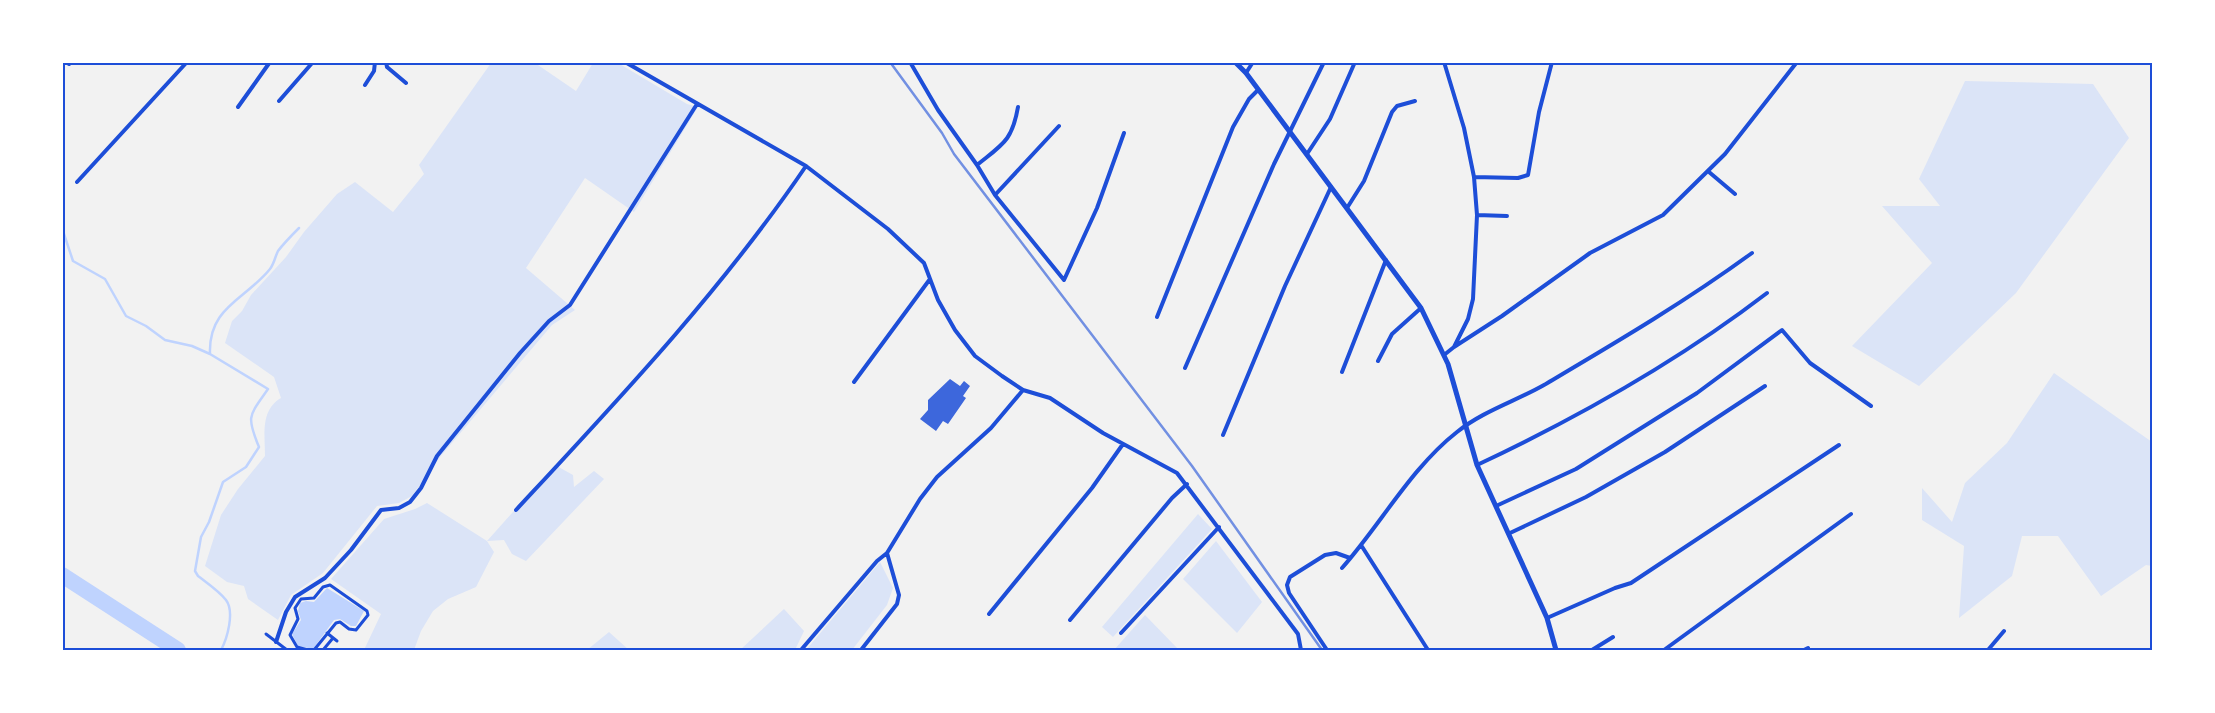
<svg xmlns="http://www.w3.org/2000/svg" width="2215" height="713" font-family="'Titillium Web',sans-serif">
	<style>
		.green { fill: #dbe4f7 }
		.water { fill: #bfd3fe }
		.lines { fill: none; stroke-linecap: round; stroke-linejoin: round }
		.stream { stroke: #bfd3fe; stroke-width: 2.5 }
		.river { stroke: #bfd3fe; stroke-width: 16 }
		.building { fill: #3d67dc }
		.pedestrian { stroke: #1d4ed8; stroke-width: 3 }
		.minor { stroke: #1d4ed8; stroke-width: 4 }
		.tertiary { stroke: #1d4ed8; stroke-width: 5 }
		.rail { stroke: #7290e2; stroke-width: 2.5 }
		.neatline { fill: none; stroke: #1d4ed8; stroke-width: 2 }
	</style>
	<rect width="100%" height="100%" fill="#f2f2f2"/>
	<path class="green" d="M491 63H535L576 91 593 63H618L687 104 698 107 634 212 585 178 526 268 575 310 552 325 440 457 412 496 399 503 377 506 323 573 291 595 278 620 248 599 244 586 227 582 205 566 221 515 238 489 265 456C265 435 260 410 281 398L274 377 225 343 232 321 242 311 251 295 286 257 304 232 337 194 355 182 393 212 424 174 419 165Z
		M1965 81 2093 84 2129 138 2016 293 1919 386 1852 346 1932 263 1882 206H1940L1919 179Z
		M2054 373 2152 442V566L2146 565 2101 596 2058 536H2022L2012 576 1959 618 1964 546 1922 520V488L1952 522 1965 483 2007 443Z
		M555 465 573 475 574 487 594 471 604 479 526 561 512 554 504 540 487 541 494 552 476 587 448 599 433 611 421 631 414 650H364L381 614 331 579 384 519 415 509 427 503 487 541Z
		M1198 514 1212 529 1113 637 1102 627Z
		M1216 541 1262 602 1237 633 1183 579Z
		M880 562 893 588 887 605 852 650H806Z
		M784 609 804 631 795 650H740Z
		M1145 615 1178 649 1176 650H1114Z
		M609 632 629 650H587Z"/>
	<path class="water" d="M327 588 364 611 356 626H351L340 619 334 620 313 649 298 646 292 634 301 620 298 611 300 603 306 601 314 602Z"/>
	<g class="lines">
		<path class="stream" d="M63 231 73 261 105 279 126 316 146 326 165 340 192 346 210 354
			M221 650C227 639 235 612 226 600 219 591 207 583 198 576L195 571 201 537 209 522 223 482 246 467 259 447C246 416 249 416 268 389L210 354C208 307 245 300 270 269 274 264 275 257 278 251 284 243 292 235 299 228"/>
		<path class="river" d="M62 575 178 650"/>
	</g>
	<path class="building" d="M950 379 960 386 964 381 970 386 963 396 966 398 948 424 943 421 936 431 920 419 928 410V400Z"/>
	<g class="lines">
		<path class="pedestrian" d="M327 633 337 641
			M266 634 287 650
			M308 650 297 647 290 635 298 619 295 608 301 599 314 598 323 587 330 585 367 611 368 615 356 630 349 629 340 622 336 623 314 650
			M323 650 333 638"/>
		<path class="minor" d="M386 62 387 67 406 83
			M625 62 806 166 888 229 924 263 938 300 955 330 975 356 1002 376 1023 390 1050 398 1103 433 1177 473 1298 634 1301 650
			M910 62 938 110 977 165 995 195 1064 280 1097 208 1124 133
			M69 64 70 62
			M1246 73 1253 62
			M365 85 374 71 375 62
			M279 101 313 62
			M238 107 270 62
			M1307 154 1330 119 1355 62
			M977 165C1003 144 1012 141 1018 107
			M1709 172 1735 194
			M1474 177 1518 178 1528 175 1539 112 1552 62
			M77 182 187 62
			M995 195 1059 126
			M1347 208 1364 181 1392 112 1397 106 1415 101
			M1477 215 1507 216
			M1157 317 1233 127 1249 99 1258 90
			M1454 347 1502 316 1590 253 1663 215 1725 154 1797 62
			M1444 355 1454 347 1468 319 1473 299 1477 215 1474 177 1464 128 1444 62
			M1378 361 1392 334 1421 308
			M1185 368 1274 164 1324 62
			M1342 372 1386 260
			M854 382 930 279
			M1223 435 1285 286 1331 187
			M1477 465C1579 417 1677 362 1767 293
			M1496 506 1576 469 1697 393 1782 330 1810 363 1871 406
			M516 510C618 400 721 291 806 166
			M1510 533 1586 497 1665 452 1765 386
			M1361 545 1428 650
			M1342 568C1381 524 1411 468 1457 432 1483 411 1516 401 1544 385 1615 343 1685 302 1752 253
			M989 614 1092 488 1123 444
			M1547 618 1615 588 1631 583 1839 445
			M1070 620 1172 498 1187 484
			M1121 633 1219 527
			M276 642 286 612 295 597 325 578 351 550 381 510 399 508 410 502 421 488 437 456 520 353 549 321 570 305 697 104
			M801 650 877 561 887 553 920 499 937 477 991 428 1023 390
			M861 650 897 604 899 595 887 553
			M1327 650 1289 593 1287 585 1290 577 1325 555 1336 553 1350 558
			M1592 650 1613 637
			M1664 650 1851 514
			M1804 650 1808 648
			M1988 650 2004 631"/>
		<path class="tertiary" d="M1235 62 1246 73 1421 308 1448 364 1477 465 1547 618 1556 650"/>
		<path class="rail" d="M890 62 942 133 954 154 1192 466 1322 650"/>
	</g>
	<rect width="2215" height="713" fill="none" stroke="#ffffff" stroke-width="128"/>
	<rect x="64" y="64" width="2087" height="585" class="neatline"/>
</svg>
